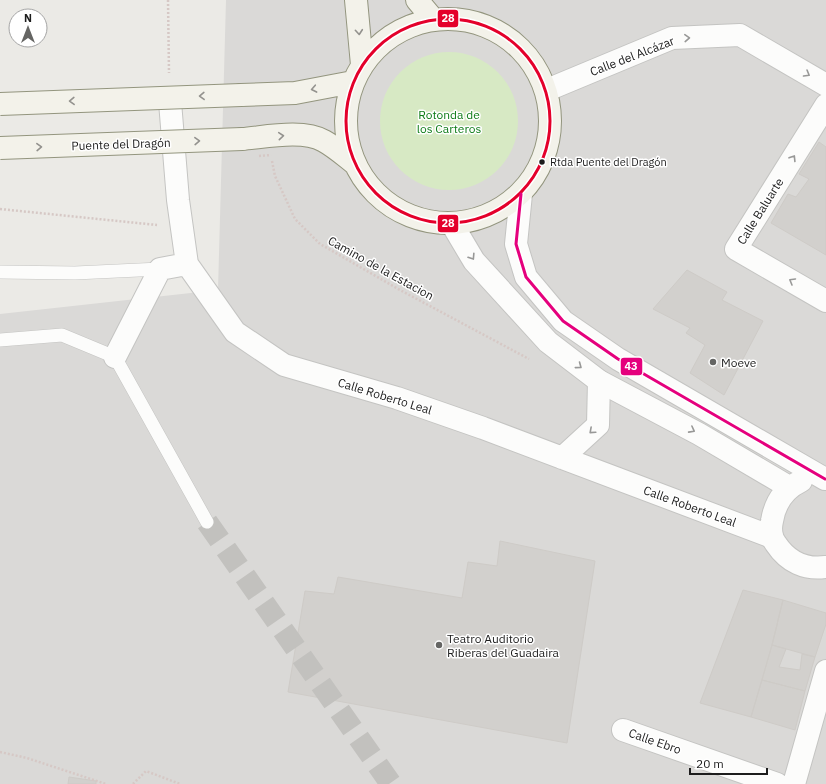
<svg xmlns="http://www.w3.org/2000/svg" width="826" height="784" font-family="'IBM Plex Sans',sans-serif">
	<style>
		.residential { fill: #dad9d7 }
		.grass { fill: #d7e9c4 }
		.building { fill: #d2d0cd; stroke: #cecbc7 }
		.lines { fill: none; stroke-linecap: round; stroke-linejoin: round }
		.minor-tunnel { stroke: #c2c1be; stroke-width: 22; stroke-dasharray: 22 11; stroke-linecap: butt }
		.service-casing { stroke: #c4c4c2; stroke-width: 14 }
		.minor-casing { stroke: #c4c4c2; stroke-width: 24 }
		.tertiary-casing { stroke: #c4c4c2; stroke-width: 24 }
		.secondary-casing { stroke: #93957e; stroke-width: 24 }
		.path { stroke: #d6c8c5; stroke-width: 2.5; stroke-dasharray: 2 2; stroke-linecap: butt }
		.service { stroke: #fcfcfb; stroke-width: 13 }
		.minor { stroke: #fcfcfb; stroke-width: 22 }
		.tertiary { stroke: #fcfcfb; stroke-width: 22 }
		.secondary { stroke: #f3f2ea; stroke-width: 22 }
		.secondary-bridge-casing { stroke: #93957e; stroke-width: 24; stroke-linecap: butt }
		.path-bridge { stroke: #d6c8c5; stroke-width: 2.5; stroke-dasharray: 2 2; stroke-linecap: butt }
		.secondary-bridge { stroke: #f3f2ea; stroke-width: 22 }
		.bus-1-casing { stroke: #fff; stroke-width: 6 }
		.bus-2-casing { stroke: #fff; stroke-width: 6 }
		.bus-1 { stroke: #e4002b; stroke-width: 3 }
		.bus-2 { stroke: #e5007d; stroke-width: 3 }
		.oneway { stroke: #93928e }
		.oneway2 { stroke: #989897 }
		.bus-dot { fill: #1d1d1d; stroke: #fff; stroke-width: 1.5 }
		.poi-dot { fill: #656563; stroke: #fff; stroke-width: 1.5 }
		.labels { text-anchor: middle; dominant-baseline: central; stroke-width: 3; stroke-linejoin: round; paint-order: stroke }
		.bus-label { font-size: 11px; fill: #1d1d1d; stroke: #fff; text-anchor: start }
		.street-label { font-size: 12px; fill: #1d1d1d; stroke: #fff }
		.park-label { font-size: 12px; fill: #0c7b16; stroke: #fff }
		.poi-label { font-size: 12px; fill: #1d1d1d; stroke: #fff; text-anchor: start }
		.line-badge { stroke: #fff; stroke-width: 1.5 }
		.badge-label { font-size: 11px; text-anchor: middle; font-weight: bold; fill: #fff }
	</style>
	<rect width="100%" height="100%" fill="#ebeae6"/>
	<path class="residential" d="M226 0H826V784H0V314L218 290Z"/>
	<path class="grass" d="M380 121a69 69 0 1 1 138 0a69 69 0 1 1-138 0Z"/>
	<path class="building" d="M819 142 826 147V255L771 223 788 194 796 197 809 179 799 174Z
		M687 270 727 292 722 300 763 321 724 395 690 373 705 345 686 333 690 328 653 309Z
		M500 541 595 561 567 743 288 692 305 591 334 594 338 577 462 598 468 562 497 566Z
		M743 590 783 600 772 645 751 717 700 703Z
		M783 600 826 613V624L815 657 772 645Z
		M772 645 786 649 779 667 800 670 802 654 815 657 805 691 762 680Z
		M762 680 805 691 795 730 751 717Z
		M69 777 96 781V784H68Z"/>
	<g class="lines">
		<path class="minor-tunnel" d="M207 522 391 784"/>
		<defs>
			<path id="service" d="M0 272 75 273 160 269
				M0 340 62 335 115 357 207 522"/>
			<path id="minor" d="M547 90 672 38 740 35 826 85
				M170 102 178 200 187 264 235 332 284 365 397 398 483 428 772 537
				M826 105 736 249 826 301
				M115 357 160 269 187 264
				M562 458 598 425 599 381
				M623 730 777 784
				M794 784 826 671"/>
			<path id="tertiary" d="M521 194 516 244 526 277 563 321 618 359 825 479
				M452 224 474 261 548 342 599 381 699 434 789 487
				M801 481C784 489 775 502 772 521 771 525 771 532 772 536 772 539 775 542 776 544 788 562 805 570 826 567"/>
			<path id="secondary" d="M356 0 362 65
				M417 0 433 19
				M346 121a102 102 0 1 1 204 0a102 102 0 1 1-204 0Z
				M241 95 295 93 353 82
				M242 139C266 137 303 129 324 141 335 147 345 156 354 163"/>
		</defs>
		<use href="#service" class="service-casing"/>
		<use href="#minor" class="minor-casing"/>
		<use href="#tertiary" class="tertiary-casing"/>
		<use href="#secondary" class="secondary-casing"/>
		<path class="path" d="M168 0 169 73
			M272 161 275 176 295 219 320 244 400 290 529 359
			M0 209 157 225
			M0 752 27 758 106 784
			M133 784 146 771 180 784"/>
		<use href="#service" class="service"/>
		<use href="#minor" class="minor"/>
		<use href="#tertiary" class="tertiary"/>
		<use href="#secondary" class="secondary"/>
		<defs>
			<path id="secondary-bridge" d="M0 104 241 95
				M0 148 242 139"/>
		</defs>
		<use href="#secondary-bridge" class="secondary-bridge-casing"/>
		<path class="path-bridge" d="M259 156 271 155"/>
		<use href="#secondary-bridge" class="secondary-bridge"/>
		<defs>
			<path id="bus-1" d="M346 121a102 102 0 1 1 204 0a102 102 0 1 1-204 0Z"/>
			<path id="bus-2" d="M521 194 516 244 526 277 563 321 618 359 825 479"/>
		</defs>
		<use href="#bus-1" class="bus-1-casing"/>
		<use href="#bus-2" class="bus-2-casing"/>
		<use href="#bus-1" class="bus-1"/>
		<use href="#bus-2" class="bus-2"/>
	</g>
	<defs><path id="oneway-chevron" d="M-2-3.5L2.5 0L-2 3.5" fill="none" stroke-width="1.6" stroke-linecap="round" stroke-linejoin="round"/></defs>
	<g class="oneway">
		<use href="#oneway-chevron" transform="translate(359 32) rotate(85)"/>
		<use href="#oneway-chevron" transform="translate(314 89) rotate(169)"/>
		<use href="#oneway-chevron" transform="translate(202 96) rotate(178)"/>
		<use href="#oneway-chevron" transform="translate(72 101) rotate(178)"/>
		<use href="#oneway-chevron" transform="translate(281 136) rotate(-5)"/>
		<use href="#oneway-chevron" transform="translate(197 141) rotate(-2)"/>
		<use href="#oneway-chevron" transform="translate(39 147) rotate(-2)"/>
	</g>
	<g class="oneway2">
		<use href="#oneway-chevron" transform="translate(687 38) rotate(-3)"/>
		<use href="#oneway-chevron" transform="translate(807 74) rotate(30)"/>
		<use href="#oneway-chevron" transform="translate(793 158) rotate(-58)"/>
		<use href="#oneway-chevron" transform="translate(472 257) rotate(57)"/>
		<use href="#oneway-chevron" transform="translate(792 281) rotate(-150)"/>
		<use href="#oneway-chevron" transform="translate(579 366) rotate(37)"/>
		<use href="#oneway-chevron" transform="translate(692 430) rotate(28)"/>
		<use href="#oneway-chevron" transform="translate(592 431) rotate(138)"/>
	</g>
	<circle class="bus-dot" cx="542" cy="162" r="3.5"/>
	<g class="poi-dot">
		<circle cx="713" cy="362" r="4"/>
		<circle cx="439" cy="645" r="4"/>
	</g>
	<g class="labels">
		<g class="bus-label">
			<text x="550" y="162">Rtda Puente del Dragón</text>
		</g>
		<g class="street-label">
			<text transform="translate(632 56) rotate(-21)">Calle del Alcázar</text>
			<text transform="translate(121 144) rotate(-2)">Puente del Dragón</text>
			<text transform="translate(760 211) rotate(-58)">Calle Baluarte</text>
			<text transform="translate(381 268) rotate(29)">Camino de la Estacion</text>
			<text transform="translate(385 396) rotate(17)">Calle Roberto Leal</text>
			<text transform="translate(690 506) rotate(20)">Calle Roberto Leal</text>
			<text transform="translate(655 741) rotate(19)">Calle Ebro</text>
		</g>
		<g class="park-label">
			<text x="449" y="114">Rotonda de<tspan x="449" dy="14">los Carteros</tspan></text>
		</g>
		<g class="poi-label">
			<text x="721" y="362">Moeve</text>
			<text x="447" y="638">Teatro Auditorio<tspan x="447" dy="14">Riberas del Guadaira</tspan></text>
		</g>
	</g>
	<g class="line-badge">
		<rect x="437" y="9" width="22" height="19" rx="4" fill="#e4002b"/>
		<rect x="437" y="214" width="22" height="19" rx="4" fill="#e4002b"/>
		<rect x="620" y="357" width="23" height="19" rx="4" fill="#e5007d"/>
	</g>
	<g class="badge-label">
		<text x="448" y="22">28</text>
		<text x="448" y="227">28</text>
		<text x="631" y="370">43</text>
	</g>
	<g transform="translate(28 28)"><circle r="19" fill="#ffffff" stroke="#a5a5a5"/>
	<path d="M0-3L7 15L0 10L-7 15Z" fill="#656563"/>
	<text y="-6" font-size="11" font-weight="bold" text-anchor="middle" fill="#1d1d1d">N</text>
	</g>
	<path d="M690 768v6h77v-6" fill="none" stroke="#1d1d1d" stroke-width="2"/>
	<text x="696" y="768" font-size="12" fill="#1d1d1d" stroke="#ffffff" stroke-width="3" paint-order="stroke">20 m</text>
</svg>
